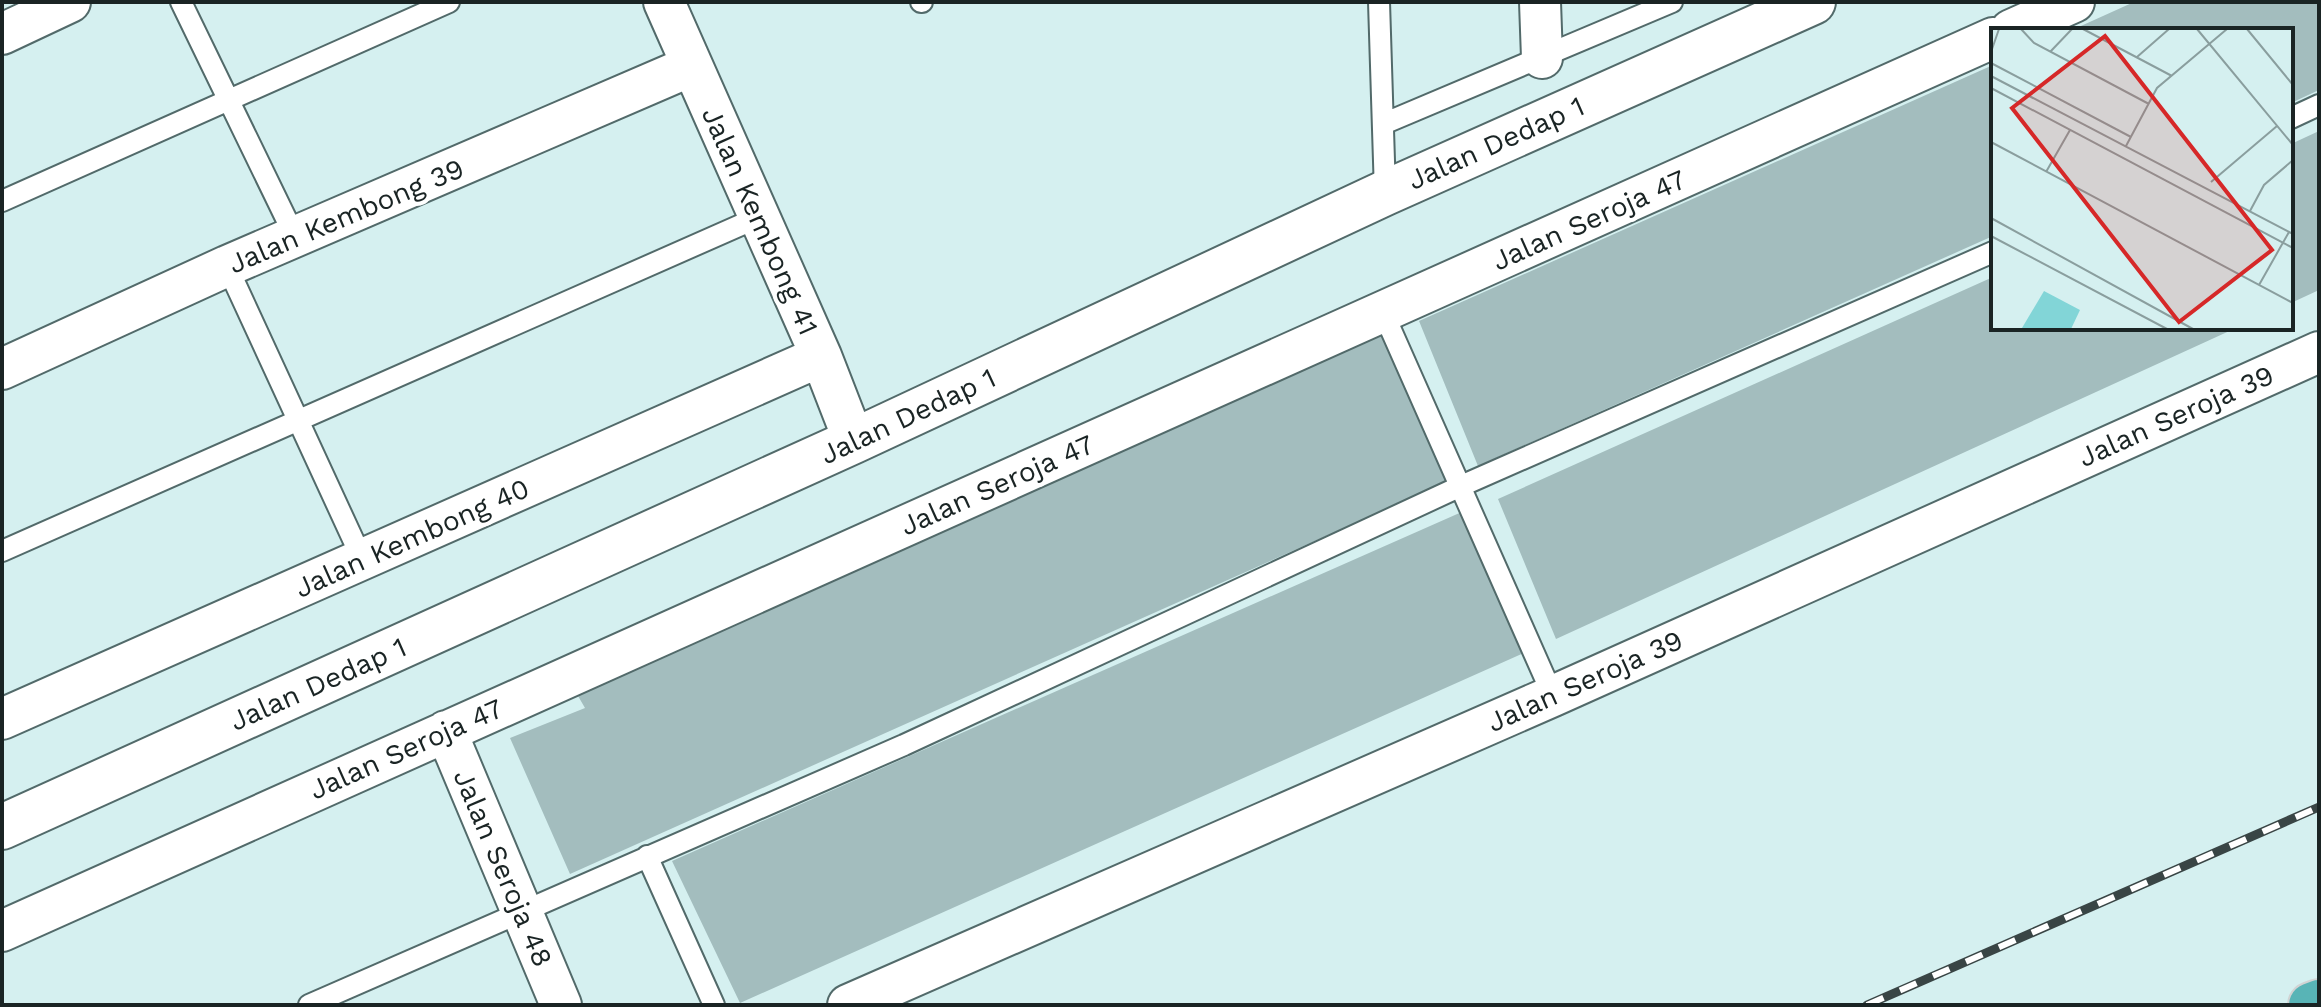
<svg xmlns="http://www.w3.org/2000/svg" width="2321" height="1007" font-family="'Work Sans',sans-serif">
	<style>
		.building { fill: #a3bdbe }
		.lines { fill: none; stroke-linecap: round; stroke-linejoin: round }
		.service-casing { stroke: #526a6a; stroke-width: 24 }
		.minor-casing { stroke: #526a6a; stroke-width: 44 }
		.secondary-casing { stroke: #526a6a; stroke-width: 48 }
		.trunk-casing { stroke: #d1d3d3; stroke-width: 48 }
		.service { stroke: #fff; stroke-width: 20 }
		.minor { stroke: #fff; stroke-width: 40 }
		.secondary { stroke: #fff; stroke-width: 44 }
		.trunk { stroke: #58b4b6; stroke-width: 44 }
		.rail-casing { stroke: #394545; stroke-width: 9 }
		.rail { stroke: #fff; stroke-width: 6; stroke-dasharray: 18; stroke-linecap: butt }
		.labels { text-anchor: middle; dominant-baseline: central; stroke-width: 8; stroke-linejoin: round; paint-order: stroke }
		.street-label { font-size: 28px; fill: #1a2424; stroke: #fff }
		.inset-road { fill: none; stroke: #8a9e9e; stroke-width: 2 }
		.view { fill: #d62828; fill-opacity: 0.15; stroke: #d62828; stroke-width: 4 }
		.inset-edge { fill: none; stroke: #1a2424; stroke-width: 4 }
	</style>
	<rect width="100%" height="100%" fill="#d5f0f0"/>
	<path class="building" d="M2134 2H2319V90L2291 103V30H2072Z
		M1993 65V236L1478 466 1419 321Z
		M2319 131V290L2291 303V144Z
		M1993 277V328H2236L1556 639 1498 499Z
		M1381 332 1449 481 570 874 510 738 585 708 574 689Z
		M1464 511 1528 651 740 1003 672 861Z"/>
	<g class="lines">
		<defs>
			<path id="service" d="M181 2 296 239
				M921 2H922
				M1379 2 1385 193
				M2291 118 2319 105
				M1383 124 1672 2
				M2 201 449 2
				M227 266 363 561
				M1383 312 1553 696
				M2 551 759 217
				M647 856 714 1005
				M309 1005 904 745 1461 486 1993 252"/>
			<path id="minor" d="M664 2 821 356 854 441
				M1540 2 1542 58
				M2011 30 2074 2
				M2 34 70 2
				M2 369 227 266 691 66
				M2 719 821 356
				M446 731 561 1005
				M2 931 1993 38
				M848 1005 1553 696 2319 352"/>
			<path id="secondary" d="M2 827 854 441 1385 193 1813 2"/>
			<path id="trunk" d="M2311 1005 2319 1002"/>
		</defs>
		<use href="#service" class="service-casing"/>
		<use href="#minor" class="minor-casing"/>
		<use href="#secondary" class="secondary-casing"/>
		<use href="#trunk" class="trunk-casing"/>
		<use href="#service" class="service"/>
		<use href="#minor" class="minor"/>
		<use href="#secondary" class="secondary"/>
		<use href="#trunk" class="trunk"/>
		<defs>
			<path id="rail" d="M1867 1005 2319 807"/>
		</defs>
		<use href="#rail" class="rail-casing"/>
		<use href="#rail" class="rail"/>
	</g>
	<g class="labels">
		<g class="street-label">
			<text transform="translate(1496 143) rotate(-24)">Jalan Dedap 1</text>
			<text transform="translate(346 216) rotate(-23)">Jalan Kembong 39</text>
			<text transform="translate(1589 220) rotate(-24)">Jalan Seroja 47</text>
			<text transform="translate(760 221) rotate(66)">Jalan Kembong 41</text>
			<text transform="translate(908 416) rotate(-25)">Jalan Dedap 1</text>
			<text transform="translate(2176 416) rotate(-24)">Jalan Seroja 39</text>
			<text transform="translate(997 485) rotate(-24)">Jalan Seroja 47</text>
			<text transform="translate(412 538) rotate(-24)">Jalan Kembong 40</text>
			<text transform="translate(1585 681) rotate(-24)">Jalan Seroja 39</text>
			<text transform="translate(318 684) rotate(-24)">Jalan Dedap 1</text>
			<text transform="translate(406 749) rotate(-24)">Jalan Seroja 47</text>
			<text transform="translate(503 868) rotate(67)">Jalan Seroja 48</text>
		</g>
	</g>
	<g transform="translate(1991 28)">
		<rect width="302" height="302" fill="#d5f0f0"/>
		<path d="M53 263 89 282 80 301 31 300Z" fill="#82d5d7"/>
		<path class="inset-road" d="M30 1 43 15 158 76M92 1 181 48M206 1 302 117M256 1 302 57M0 24 8 1M59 24 81 1M146 29 178 1M0 35 140 109M0 48 302 206M0 60 302 220M0 114 302 275M135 118 166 60 236 1M55 144 79 102M220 154 286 98M259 183 273 157 302 132M0 190 202 301M0 208 176 301M268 257 298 204"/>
		<path class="view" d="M114 8 281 222 188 294 21 80Z"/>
		<rect width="302" height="302" class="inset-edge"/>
	</g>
	<rect width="2321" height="1007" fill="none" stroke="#1a2424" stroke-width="8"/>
</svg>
